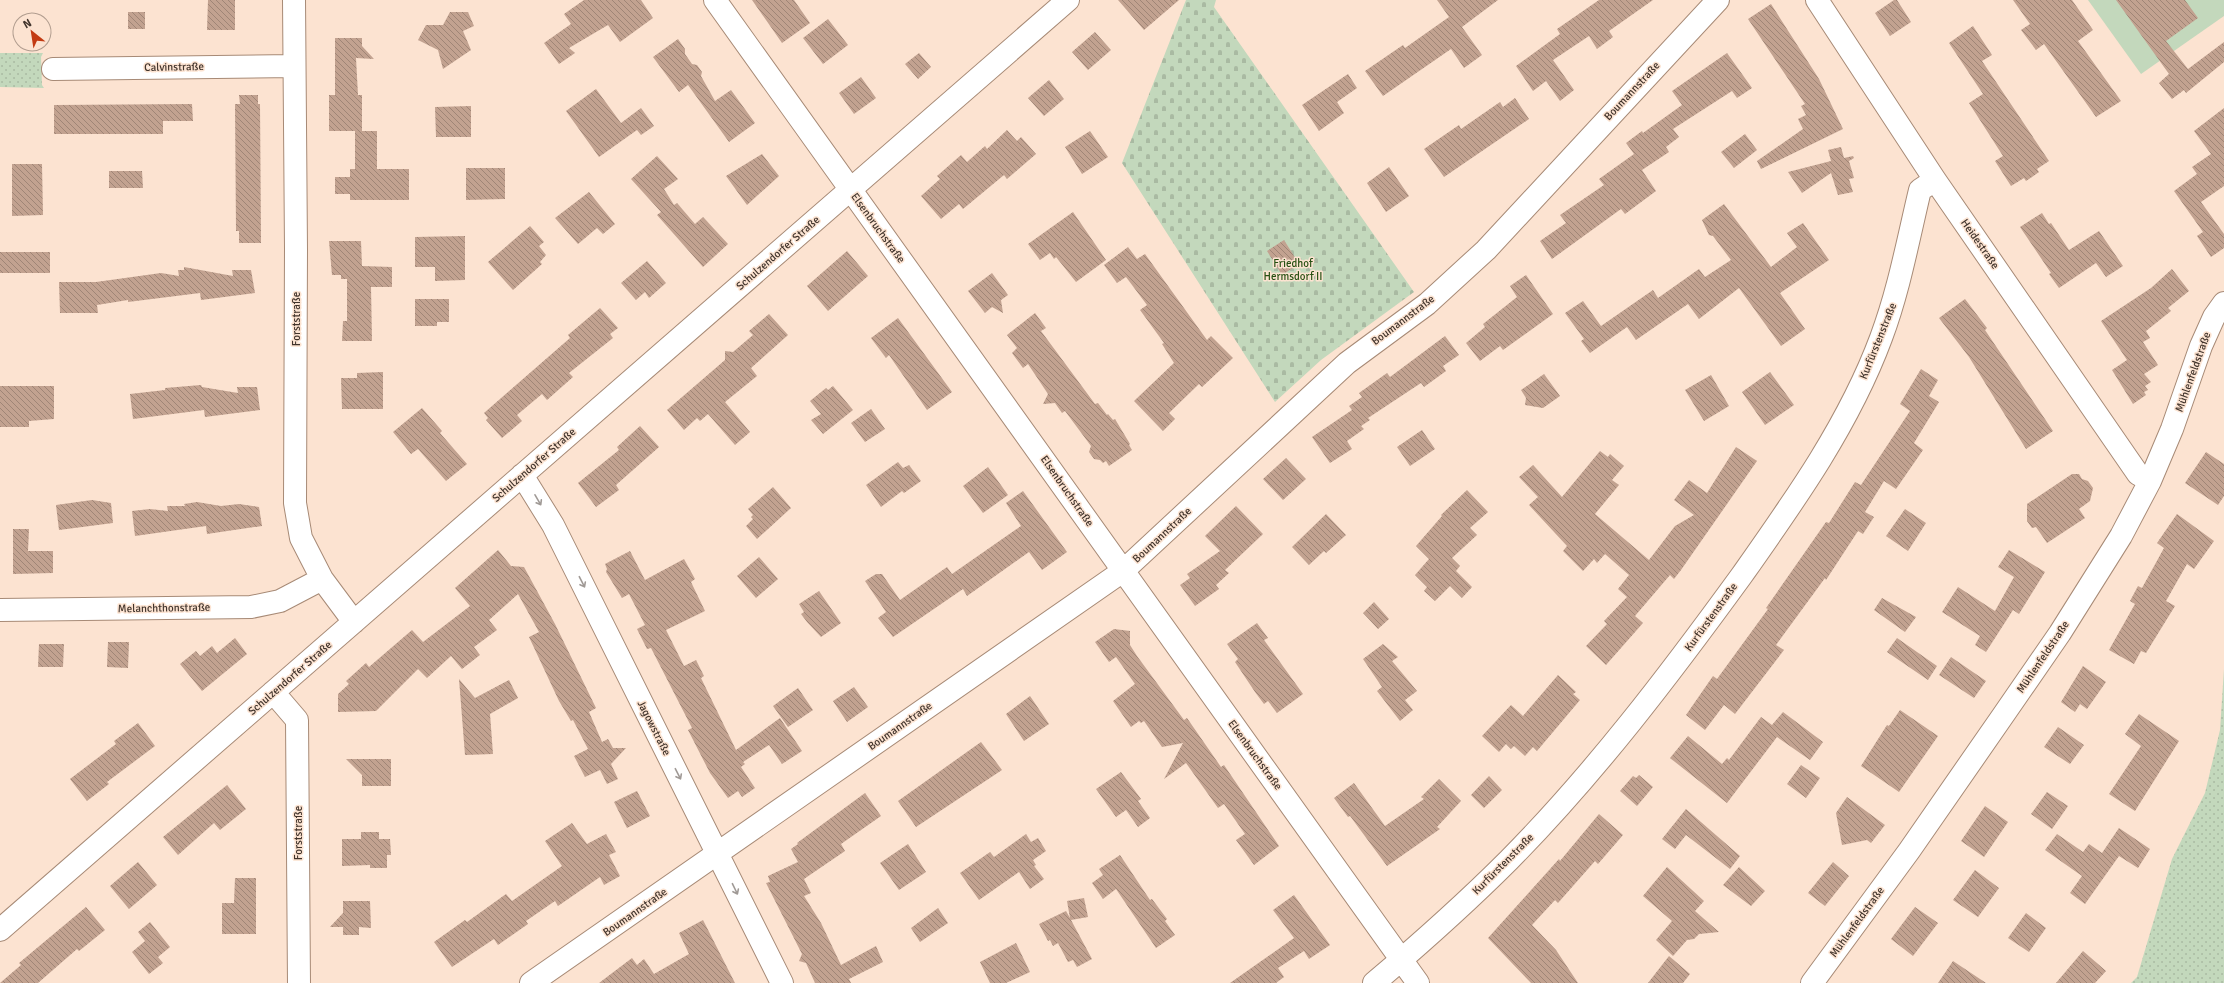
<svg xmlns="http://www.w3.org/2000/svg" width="2224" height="983" font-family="Signika,sans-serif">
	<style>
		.grass { fill: url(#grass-dots) }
		.cemetery { fill: url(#cemetery-stones) }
		.pitch { fill: #c3d8bc }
		.building { fill: url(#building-back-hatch) }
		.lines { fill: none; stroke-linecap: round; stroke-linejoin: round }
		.minor-casing { stroke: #a78a76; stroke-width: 24 }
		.minor { stroke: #fff; stroke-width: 22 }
		.oneway { stroke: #a09a96 }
		.labels { text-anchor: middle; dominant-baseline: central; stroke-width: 3; stroke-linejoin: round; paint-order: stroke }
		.street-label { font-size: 11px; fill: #41342c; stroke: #fce3d1 }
		.park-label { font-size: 11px; fill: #265012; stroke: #fce3d1 }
	</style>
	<defs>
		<pattern id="grass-dots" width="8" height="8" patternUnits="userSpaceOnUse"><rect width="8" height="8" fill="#c3d8bc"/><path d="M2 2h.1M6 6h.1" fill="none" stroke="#a9baa2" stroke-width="1.8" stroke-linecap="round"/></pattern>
		<pattern id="cemetery-stones" width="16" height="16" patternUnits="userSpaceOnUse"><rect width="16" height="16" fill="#c3d8bc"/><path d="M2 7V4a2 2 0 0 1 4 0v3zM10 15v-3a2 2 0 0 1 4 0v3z" fill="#a9baa2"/></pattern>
		<pattern id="building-back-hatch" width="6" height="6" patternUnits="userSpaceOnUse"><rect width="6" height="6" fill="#c2a290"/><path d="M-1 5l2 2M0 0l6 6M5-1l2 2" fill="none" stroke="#9f8576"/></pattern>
	</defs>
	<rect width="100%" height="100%" fill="#fce3d1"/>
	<path class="grass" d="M0 53H43L41 57 42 85 44 88 0 87Z
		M2224 669V983H2131L2137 977 2172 859 2205 793 2220 730Z"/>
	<path class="cemetery" d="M1186 0H1216L1214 7 1414 292 1321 360 1275 402 1122 163Z"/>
	<path class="pitch" d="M2088 0H2224V16L2141 74Z"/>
	<path class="building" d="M208 0H235V30H207Z
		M584 0H641L653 18 620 42 608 25 569 48 575 53 559 64 544 43 571 24 564 14Z
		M752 0H794L810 23 782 43Z
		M1118 0H1179L1144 30Z
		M1437 0H1498L1462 27 1482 55 1464 68 1451 49 1383 96 1365 71 1403 45 1405 48 1449 17Z
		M1599 0H1653L1609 31 1613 37 1597 49 1589 36 1553 60 1574 90 1560 101 1546 81 1533 91 1516 66 1560 34 1557 29Z
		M1894 0H1897L1911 22 1890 36 1875 13Z
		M2013 0H2072L2093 30 2078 41 2121 101 2096 117 2044 44 2036 50 2021 30 2030 24Z
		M2116 0H2185L2198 18 2166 41 2188 69 2224 42V62L2186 93 2184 90 2172 99 2159 83 2169 74Z
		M1771 4 1819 79 1843 129 1761 169 1757 161 1803 129 1798 119 1806 115 1801 106 1805 104 1748 19Z
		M128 12H145V29H128Z
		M450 12H468L474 26 463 31 471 50 443 69 438 50 418 40 426 25H443Z
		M828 19 848 45 823 64 803 38Z
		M1973 26 1992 55 1982 61 2049 161 2037 169 2039 172 2032 177 2026 181 2024 178 2011 186 1995 161 2003 156 1969 103 1983 94 1949 43Z
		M1095 32 1111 50 1088 70 1072 52Z
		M335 38H362V46L374 59 356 58 358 95H362V131H377V169H409V200H350V194H335V177H350V169H355V131H329V95H335Z
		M678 39 685 49V54L692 64 697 65 702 72 701 76 715 101 731 90 755 123 729 142 688 85 679 92 653 57Z
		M919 53 931 67 918 79 905 64Z
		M1727 53 1752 88 1737 98 1732 91 1673 129 1679 137 1666 147 1669 152 1642 170 1656 191 1625 214 1621 209 1552 259 1540 241 1566 223 1560 215 1604 185 1599 179 1634 154 1626 143 1642 131 1643 133 1682 105 1672 91Z
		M1348 74 1357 88 1337 102 1344 113 1319 131 1302 105Z
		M861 77 876 98 854 114 839 93Z
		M1049 80 1064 99 1044 116 1028 98Z
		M596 89 621 123 641 108 654 126 641 135 637 130 599 157 566 111Z
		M239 95H258V104H260L261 243H239V231H236L235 104H240Z
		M1515 98 1529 119 1444 177 1424 149 1459 125 1461 129 1500 102 1503 107Z
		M192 104 193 121H163V134H54V105Z
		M471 106V137H436L435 107Z
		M2224 108V186L2201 202 2224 234V248L2211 257 2197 236 2203 232 2174 191 2197 174 2192 167 2211 154 2194 131Z
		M1007 130 1017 141 1021 137 1036 154 1007 179 1004 175 963 209 959 204 941 219 921 196 940 179 937 176 961 155 967 162 985 146 987 149Z
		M1090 131 1108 157 1082 174 1065 147Z
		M1745 134 1757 150 1734 168 1721 152Z
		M1841 147 1844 158 1853 156 1854 158 1849 161 1854 178 1849 179 1853 192 1838 195 1831 173 1802 193 1788 172 1831 161 1828 150Z
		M762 154 779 176 747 205 726 176Z
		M657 156 678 179 664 189 674 205 677 203 695 224 703 217 728 244 703 267 657 215 661 212 631 179Z
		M12 164H42L43 215 12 216Z
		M1389 167 1409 196 1386 212 1367 183Z
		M466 168H505V199L466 200Z
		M109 171H142L143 188H109Z
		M589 192 615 224 603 234 597 228 578 244 555 218Z
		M1724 204 1771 267 1797 247 1787 233 1803 223 1829 260 1780 293 1805 329 1781 346 1739 288 1699 319 1688 304 1636 340 1627 327 1590 353 1581 341 1584 339 1565 313 1583 301 1601 326 1653 290 1658 298 1699 269 1705 277 1731 260 1713 236 1709 235 1702 220Z
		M1073 212 1106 260 1076 282 1056 257 1054 259 1050 253 1040 260 1028 244Z
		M2042 213 2049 224 2051 223 2069 250 2099 231 2123 266 2106 277 2096 263 2059 288 2049 274 2051 273 2020 227Z
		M530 226 544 242 539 246 546 255 540 262 542 264 513 290 488 262Z
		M465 236V280L435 281V267H415V237Z
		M1284 240 1299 264 1282 275 1267 251Z
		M329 241H361L362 266 392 267V287H371L372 341H342L343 321H347V279H341V275H332Z
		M1128 247 1137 259 1145 254 1207 340 1211 336 1233 358 1202 387 1199 384 1169 413 1175 419 1163 431 1134 401 1174 363 1162 344 1164 343 1140 310 1147 305 1126 277 1117 283 1104 265Z
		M847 251 868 276 828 311 807 286Z
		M0 252H50V273H0Z
		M647 261 666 283 649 298 645 292 636 300 621 283Z
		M184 267 233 276 232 270H251L255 293 201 300 200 293 128 302V300L97 305 98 313H60L59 282H96L161 273 179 276 178 270H184Z
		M2172 269 2189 291 2168 308 2171 311 2146 331 2150 338 2143 342 2158 365 2144 374 2151 382 2145 386 2148 390 2144 392 2146 395 2133 404 2112 370 2127 360 2101 321 2151 288Z
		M992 273 1008 295 1001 300 1003 313 992 307 985 313 968 291Z
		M1526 275 1553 314 1503 350 1500 346 1480 361 1466 343 1485 327 1483 324 1517 297 1510 286Z
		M415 299H449V322H437V326H415Z
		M1965 299 1987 328 1985 330 2053 431 2026 449 1969 357 1939 318Z
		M600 308 618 328 610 334 613 338 569 373 573 377 547 400 542 394 517 415 522 421 502 438 486 420 488 418 484 413 570 338 568 335Z
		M1035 313 1046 328 1041 331 1095 404 1098 403 1107 415 1108 414 1113 420 1115 419 1130 444 1129 445 1132 450 1109 466 1106 461 1103 463 1100 460 1094 459 1089 452 1091 446 1065 411 1062 413 1055 403 1043 404 1048 394 1028 364 1023 368 1012 353 1017 348 1007 335Z
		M769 314 788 335 751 368 757 376 725 402 750 432 735 445 708 414 700 421 697 418 684 430 667 410 725 360V351L733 352 753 335 749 331Z
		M898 318 952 392 927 410 889 355 886 358 871 338Z
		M1445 336 1459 355 1443 366 1446 371 1424 387 1421 383 1368 418 1370 420 1361 426 1364 429 1347 441 1352 449 1330 463 1312 437 1352 410 1349 406 1362 397 1359 393 1387 373 1390 377Z
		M1921 369 1938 380 1929 396 1939 402 1914 443 1923 450 1896 489 1884 481 1865 512 1874 517 1863 534 1858 531 1826 580 1825 578 1776 645 1784 650 1735 714 1724 705 1705 730 1686 715 1713 676 1717 679 1768 609 1766 608 1826 522 1829 523 1855 482 1861 485 1910 411 1900 404Z
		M383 372V409H342L341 378H357V373Z
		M1770 372 1794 405 1765 425 1742 392Z
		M1544 374 1560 396 1543 408 1525 405 1526 398 1521 390Z
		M1711 375 1729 406 1704 421 1685 390Z
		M201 385 202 387 238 393 237 387H257L260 410 205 417 204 410 133 419 130 394 165 390V388Z
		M0 386H54V419L29 421V427H0Z
		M833 386 853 410 823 434 811 420 821 414 810 401 826 388 828 390Z
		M422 408 442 431 440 433 467 464 446 481 418 449 411 454 393 432Z
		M871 409 885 429 865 442 851 423Z
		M640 426 659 447 616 485 619 490 596 507 578 483 619 450 617 447Z
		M1422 430 1435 449 1410 466 1397 447Z
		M1736 447 1757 461 1681 570 1674 579 1670 575 1635 616 1643 623 1606 665 1586 646 1607 624 1604 621 1627 597 1618 589 1629 575 1605 554 1597 563 1594 559 1583 571 1563 551 1567 546 1529 505 1538 497 1519 477 1533 465 1562 497 1600 451 1608 457 1610 454 1624 466 1612 480 1619 485 1595 514 1649 560 1675 526 1694 515 1674 500 1689 480 1707 493Z
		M2206 452 2224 464V496L2218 505 2185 483Z
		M1286 458 1306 479 1283 500 1263 479Z
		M898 462 903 468 909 465 921 481 904 493 902 491 881 507 866 485Z
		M988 467 1008 495 983 513 963 486Z
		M2072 474H2079L2082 479 2088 481 2093 488 2090 501 2079 509 2085 518 2047 543 2036 527 2032 528 2027 521V504Z
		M773 487 791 508 757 539 746 526 753 519 751 517 753 515 748 509Z
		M1467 490 1488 512 1470 528 1477 535 1452 558 1460 566 1456 571 1472 587 1462 598 1450 586 1435 601 1424 591 1427 587 1415 575 1429 559 1416 546 1442 516 1441 515Z
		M1023 491 1067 552 1042 570 1029 552 967 596 963 589 893 637 878 618 886 612 865 581 876 574H882L900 600 947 567 952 574 1021 526 1006 503Z
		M92 500 111 503 113 523 59 530 56 505Z
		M197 502 221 506 239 504 259 507 262 526 207 534 206 526 135 536 132 511 150 509 168 511 167 506H185L184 504Z
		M1236 506 1263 534 1225 570 1229 573 1216 585 1219 589 1195 606 1180 585 1190 578 1187 574 1220 551 1205 536Z
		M1905 509 1926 523 1908 551 1886 536Z
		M1326 514 1346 535 1326 553 1324 551 1309 565 1292 547Z
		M2177 514 2214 541 2194 569 2187 564 2166 601 2175 606 2146 653 2141 651 2134 664 2109 650 2135 604 2130 601 2138 586 2142 588 2164 548 2157 543Z
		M13 529H29L28 551H53V573L13 574Z
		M498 550 511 566 524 567 555 624 596 708 589 712 602 742 608 739 613 748H626L611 764 618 779 607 784 600 770 585 777 574 756 588 749 573 720 571 721 559 701 529 637 539 632 518 594 489 620 497 630 474 647 480 655 462 669 451 656 427 678 418 669 376 711 338 712V694L349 684 346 681 366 663 369 667 412 630 423 642 470 606 455 588Z
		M2009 550 2045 572 2019 614 2013 610 1986 652 1975 645 1980 636 1942 612 1958 587 1995 611 2014 577 1998 567Z
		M630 551 645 580 684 559 695 579 691 582 705 611 666 630 684 666 696 660 704 676 701 678 736 750 780 718 802 751 782 764 769 745 743 762 745 764 741 767 755 788 742 797 738 791 728 798 710 773 688 730 692 728 651 648 647 649 637 629 645 625 629 594 622 598 606 572 607 569 605 564Z
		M759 557 778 579 756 598 737 576Z
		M819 591 841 623 821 637 807 622 801 614 804 612 799 604Z
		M1882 598 1916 617 1905 632 1874 610Z
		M1374 602 1389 619 1378 629 1363 613Z
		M1257 623 1268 638 1264 640 1303 694 1277 713 1268 701 1264 704 1255 692 1235 662 1238 659 1227 644Z
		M1114 629 1130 631V645L1137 656 1184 720 1187 718 1221 767 1224 765 1279 846 1254 865 1236 840 1245 834 1224 804 1218 808 1186 763 1164 779 1183 743 1162 747 1144 721 1141 723 1139 721 1131 727 1113 701 1135 684 1116 657 1109 662 1095 642Z
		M235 638 247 654 202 691 180 664 196 651 200 656 212 646 217 653Z
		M1897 638 1937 666 1928 680 1887 652Z
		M108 642H129L128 668 107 667Z
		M39 644H64L63 667H38Z
		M1383 644 1398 657 1392 661 1417 691 1405 700 1413 710 1400 721 1377 691 1382 687 1363 659Z
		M1951 657 1986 681 1974 698 1939 675Z
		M2083 666 2106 682 2087 709 2080 704 2075 712 2061 702Z
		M1558 675 1576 692 1573 694 1580 700 1537 751 1533 747 1525 756 1514 746 1511 749 1506 744 1499 752 1482 736 1511 705 1523 716Z
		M459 679 475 698 509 680 518 698 490 714 493 754 465 755Z
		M854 687 868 707 847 722 833 701Z
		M798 688 813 710 788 727 773 706Z
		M1030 696 1049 724 1024 741 1006 714Z
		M1900 710 1938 736 1899 792 1861 766 1887 725 1889 726Z
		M1783 712 1823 742 1810 760 1777 737 1727 803 1670 758 1688 736 1722 764 1727 758 1729 760 1761 717 1772 725Z
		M2139 714 2179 741 2135 811 2109 794 2141 746 2125 734Z
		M138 723 155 746 107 782 109 784 87 801 70 779 116 744 114 741Z
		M2058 727 2084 745 2070 764 2044 747Z
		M981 742 1002 770 916 827 898 801Z
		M346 759H391V786H362V775Z
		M1801 765 1820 778 1806 798 1787 784Z
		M1121 772 1141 799 1138 801 1150 818 1138 827 1126 810 1116 817 1096 789Z
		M1639 775 1653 787 1637 806 1620 791 1633 776 1636 778Z
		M1489 776 1502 790 1484 808 1471 795Z
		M1439 779 1461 801 1437 827 1440 829 1387 866 1350 816 1348 817 1334 798 1354 783 1385 826 1424 799 1421 797Z
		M227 785 246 809 220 830 214 823 178 855 163 837Z
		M637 791 650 816 627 828 614 802Z
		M2047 792 2068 806 2052 829 2031 814Z
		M865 793 881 816 841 844 845 851 804 879 811 893 804 896 821 923 841 965 876 946 883 962 849 979 851 983H815L806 963 799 961 802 954 766 883 770 882 768 876 798 862 791 849 798 844 797 843Z
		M1847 797 1885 825 1871 843 1867 840 1842 845 1836 813Z
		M1985 806 2008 822 1984 857 1961 841Z
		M1686 809 1740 856 1730 869 1686 835 1675 849 1662 839Z
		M1599 814 1623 835 1598 864 1595 861 1558 903 1555 900 1532 925 1556 950 1578 983H1531L1488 938 1559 859 1560 861Z
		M572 823 587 844 606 834 616 852 609 855 620 876 604 885 600 877 558 906 555 901 526 921 528 924 498 945 494 939 452 967 434 942 465 920 467 922 506 894 512 901 562 866 545 841Z
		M2119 828 2150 849 2138 868 2119 856 2085 904 2070 893 2082 876 2045 850 2057 834 2083 852 2089 844 2102 853Z
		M361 832H379V839H390L391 855H387V868H370V865L342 866V839H361Z
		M1026 834 1031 842 1038 838 1046 851 1033 860 1036 865 1034 866 1044 879 1030 889 1019 872 979 900 960 873 990 852 994 857Z
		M908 844 926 872 899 890 880 863Z
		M1120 855 1150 900 1152 899 1167 919 1165 921 1175 935 1156 948 1116 889 1103 899 1092 883 1103 875 1099 869Z
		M138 862 157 885 129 909 110 886Z
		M1833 862 1849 876 1825 906 1808 893Z
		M1667 867 1704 901 1695 911 1719 932 1699 934 1694 939 1687 940 1673 956 1656 940 1672 921 1643 896Z
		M1739 867 1765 891 1751 906 1723 885Z
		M1975 870 1999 888 1978 917 1953 900Z
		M235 878H256V934H222V903H234Z
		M1294 895 1330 945 1309 959 1304 951 1278 968 1284 977 1276 983H1230L1294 938 1273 910Z
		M1084 898 1088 917 1071 920 1092 959 1077 967 1073 960 1068 962 1058 943 1053 946 1050 940 1048 941 1039 924 1066 911 1070 918 1067 901Z
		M343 901H370L371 928 359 927V935H343V927H330L343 913Z
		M86 907 105 930 79 951 77 949 38 983H0L21 965 19 963Z
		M1915 907 1938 923 1913 956 1891 939Z
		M938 908 948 923 920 942 911 928Z
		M2026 913 2046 928 2029 952 2008 938Z
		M703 920 735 983H599L632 958 637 965 644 959 654 974 689 954 679 933Z
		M150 922 170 947 158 957 163 963 149 974 132 952 145 941 138 932Z
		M1016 943 1030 972 1006 983H990L980 962Z
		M2083 951 2106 971 2095 983H2056Z
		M1669 956 1690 974 1683 983H1648Z
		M1953 961 1986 983H1938Z"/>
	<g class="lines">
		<defs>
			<path id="minor" d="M294 0 296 249 295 503 301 538 322 579 354 622
				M715 0 1418 983
				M1817 0 1935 180 2138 474 2150 481
				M53 69 294 66
				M522 475 553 525 782 983
				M0 610 251 607 280 601 322 579
				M273 692 297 720 299 983
				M0 930 1068 0
				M531 983 1123 571 1347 363 1427 304 1486 250 1718 0
				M1374 983C1420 944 1466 903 1509 860 1595 773 1670 674 1742 575 1795 500 1849 424 1881 338 1899 290 1908 240 1920 190L1935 180
				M1812 983 1909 851 2002 717 2060 633 2121 536 2150 481 2172 429 2201 346 2214 317 2224 303"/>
		</defs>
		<use href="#minor" class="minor-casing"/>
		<use href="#minor" class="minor"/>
	</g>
	<defs><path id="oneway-shaft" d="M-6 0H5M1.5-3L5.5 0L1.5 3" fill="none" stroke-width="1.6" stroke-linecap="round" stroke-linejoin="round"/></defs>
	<g class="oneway">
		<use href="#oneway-shaft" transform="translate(538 500) rotate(60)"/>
		<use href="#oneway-shaft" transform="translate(582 582) rotate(63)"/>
		<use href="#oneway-shaft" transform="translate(678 774) rotate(63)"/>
		<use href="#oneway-shaft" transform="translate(735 889) rotate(64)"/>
	</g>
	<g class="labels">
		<g class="street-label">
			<text transform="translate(174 67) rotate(-1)">Calvinstraße</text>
			<text transform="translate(1632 91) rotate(-47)">Boumannstraße</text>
			<text transform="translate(878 228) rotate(54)">Elsenbruchstraße</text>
			<text transform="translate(1980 244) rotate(55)">Heidestraße</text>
			<text transform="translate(778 253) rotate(-41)">Schulzendorfer Straße</text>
			<text transform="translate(296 319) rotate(-90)">Forststraße</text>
			<text transform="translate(1403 320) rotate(-37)">Boumannstraße</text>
			<text transform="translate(1878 341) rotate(-68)">Kurfürstenstraße</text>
			<text transform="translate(2193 372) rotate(-70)">Mühlenfeldstraße</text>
			<text transform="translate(534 465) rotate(-41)">Schulzendorfer Straße</text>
			<text transform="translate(1067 491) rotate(55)">Elsenbruchstraße</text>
			<text transform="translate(1162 535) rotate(-43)">Boumannstraße</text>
			<text transform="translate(164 608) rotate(-1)">Melanchthonstraße</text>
			<text transform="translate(1711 617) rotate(-54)">Kurfürstenstraße</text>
			<text transform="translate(2043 657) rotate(-56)">Mühlenfeldstraße</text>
			<text transform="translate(290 678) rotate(-41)">Schulzendorfer Straße</text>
			<text transform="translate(900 726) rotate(-35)">Boumannstraße</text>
			<text transform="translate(654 728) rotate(63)">Jagowstraße</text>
			<text transform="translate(1255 755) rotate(54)">Elsenbruchstraße</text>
			<text transform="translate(298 833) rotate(-90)">Forststraße</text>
			<text transform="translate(1503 864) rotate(-45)">Kurfürstenstraße</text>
			<text transform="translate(635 912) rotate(-35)">Boumannstraße</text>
			<text transform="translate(1857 922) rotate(-54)">Mühlenfeldstraße</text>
		</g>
		<g class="park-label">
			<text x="1293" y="263">Friedhof<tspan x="1293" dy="13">Hermsdorf II</tspan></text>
		</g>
	</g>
	<g transform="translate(32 32) rotate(330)"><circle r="19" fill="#fce3d1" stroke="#b19d8f"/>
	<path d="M0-3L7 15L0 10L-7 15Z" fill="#c33a12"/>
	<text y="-6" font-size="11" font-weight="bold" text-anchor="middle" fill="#41342c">N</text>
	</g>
</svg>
